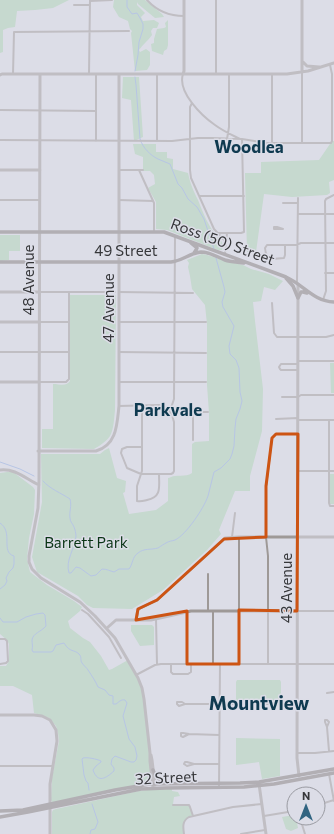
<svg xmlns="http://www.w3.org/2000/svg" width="334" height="834" font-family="Commissioner,sans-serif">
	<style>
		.green { fill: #aad5b1 }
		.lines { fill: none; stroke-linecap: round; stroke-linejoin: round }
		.stream { stroke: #8aa9e1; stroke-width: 1 }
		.minor { stroke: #9e9997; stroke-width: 2 }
		.tertiary { stroke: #9e9997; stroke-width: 3 }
		.secondary { stroke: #7e7875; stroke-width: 3.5 }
		.marked { fill: none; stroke: #cd5413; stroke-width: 3; stroke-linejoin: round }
		.labels { text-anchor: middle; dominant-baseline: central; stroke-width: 3; stroke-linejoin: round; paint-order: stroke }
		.street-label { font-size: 15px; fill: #36373a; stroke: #dcdde7 }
		.park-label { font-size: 15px; fill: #0a3516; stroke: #dcdde7 }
		.quarter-label { font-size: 17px; font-weight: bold; fill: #0f3a50; stroke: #dcdde7 }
		.district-label { font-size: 19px; font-weight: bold; fill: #0f3a50; stroke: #dcdde7 }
	</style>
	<rect width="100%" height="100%" fill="#dcdde7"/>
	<path class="green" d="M0 0H69L53 8 35 10 17 11 15 27 8 28 3 30V52L0 53Z
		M114 0H145L162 14 164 17 155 18 138 4 137 2V5L145 13 141 17 143 21 154 20 159 23 157 28H153L151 31 152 35C148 41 143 44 139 50L140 52 146 49 150 52V65L147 70 135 71 131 33 132 31 130 29 128 21 119 17 113 7Z
		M168 20V45L167 49 164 51 163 55 152 51 151 44 154 43V39L157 29 164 28 166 27 165 23Z
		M123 77H139L143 137 134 141 131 100 122 98Z
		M332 141H334V180L329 182 330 193 327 195 292 197 264 194 256 252H247L245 173H261V162L319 160Z
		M133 144H156V152H167V158L173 159V169L188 173C190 183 193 190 198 200 202 210 206 221 213 231 218 238 225 241 222 250H218L167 230 156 229V202L148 188 155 184 154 175 150 171H143V157L135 154Z
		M0 235H20V251H9V260L0 261Z
		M202 254 207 255 229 262 243 265 251 269 269 274 283 281 275 290 264 287 261 301 253 302 255 321 263 389 262 431 250 476V491H235L219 530 221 534 207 550 163 590 132 609 93 608 87 605 78 596 37 572 32 557 42 502 41 454H100L105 450 109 448 117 478 126 481 125 492 123 493 129 514 156 510 168 501V478C170 478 172 476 175 476 181 475 187 477 192 473V444L195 442 209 441V413L207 385V324L205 305 192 289 190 276 188 267 189 263 187 260Z
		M70 295H116L115 410C114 418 114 429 110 436 107 441 99 446 94 449L42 448V429H53V384C60 384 66 387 70 381Z
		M330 363H334V393H331Z
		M7 472H13L33 487 35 490 34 514 29 538 27 559 30 572 47 585 74 601 82 607 80 611 68 621 70 628 83 638 90 642 101 656 109 670 112 669 128 660 143 691 150 761V780L148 783 54 802H52L51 800 52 778 59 741 58 733 56 726 49 718 34 713 32 695 13 686H0V666H6L9 661V644L7 640 0 634V473Z
		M330 474H334V504H330Z
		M131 625H152L154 627V645L140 646 131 631Z
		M237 680H280L281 682V701L236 702V682Z
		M236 738 280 739V776L262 779 259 762 236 765Z
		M156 789H172V791L178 792 180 796 174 797 173 804 189 805 193 816 189 817 184 822V834H52V812L53 810 56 809 139 791Z
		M294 815V818H296L298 828 291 831 286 829 282 817Z"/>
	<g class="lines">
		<path class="stream" d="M127 0V7L132 14 137 13 140 18 143 24V29L139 42 138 55 135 71
			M135 77 136 85 140 139C143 148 150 155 158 159 162 161 166 162 170 164L178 184 182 188 188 199 197 207 204 219 214 249
			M0 462 20 469 34 476
			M43 481C50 489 61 493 70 499 72 506 69 512 70 518 70 522 73 524 74 527 75 529 76 534 76 536 75 549 65 560 69 573H71L76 567 80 568 91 576 96 575 102 569C107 569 110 571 114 572L119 569H129C133 564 132 557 138 553 144 548 151 550 158 548 161 546 164 544 166 543 169 541 172 541 175 540 186 535 204 508 208 496 210 488 212 480 214 472L221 468 230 459 232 454 234 446 235 428 236 419 240 409 242 401 240 392 239 368 236 360 230 354 229 346 234 326 223 307 222 302 225 292 224 287 216 258
			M0 523C14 532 0 552 14 556V564L13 568 9 572 6 578 7 581 5 585 0 589
			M0 618 3 622H17L26 617 36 614 43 613 45 615 46 626C41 632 33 633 32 640 32 644 33 646 32 650L33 652H51L53 651 56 645 64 643C70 653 74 649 79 654 82 657 80 660 82 663 84 666 87 668 88 670 92 676 96 682 98 687L105 690 109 695 113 696V704H116C119 702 121 699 125 700L127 703 123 716 129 739 135 747 137 756 136 760 134 762H131L115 756 112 759 111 764 114 768V771C106 778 98 784 93 770L96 766 101 762V761C97 759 87 757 83 758L82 759 84 775 86 781 88 783 89 790
			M90 834 91 830 95 829 98 822 92 804"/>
		<path class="minor" d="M147 0C157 11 170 16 184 16
			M90 1 112 0
			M74 5H90
			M13 74 14 32 129 31
			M89 74 90 0
			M183 74C177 92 202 116 215 125 223 131 232 135 240 139
			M216 74V0
			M272 74V143
			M192 103 190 107V170L191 178 214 229 226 242
			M0 110 96 111
			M227 139 229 127V74
			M0 140 172 141 198 138H212L242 139 267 143H331L332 141V74L330 65
			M96 141V74
			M157 141V74
			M302 143V72
			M119 170H143
			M139 170 154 203V231
			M199 196H244
			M0 200H39
			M119 200 153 201
			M283 203H298
			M298 214H334
			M274 227H277L283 229H274Z
			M218 233H241L244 232 242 139
			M285 245V255L284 258C273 259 266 261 265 248L267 245H296L301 243H334
			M225 254 227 233
			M325 273H334
			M297 282 298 198
			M40 292H115
			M119 292 193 293
			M323 300 326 291 325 201 326 199 334 195
			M272 303 274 333 277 337H326L334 335
			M40 322H69
			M119 322H206
			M0 352H69
			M119 352 206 353
			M298 361H334
			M298 370H281L280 369 279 367 281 364H298
			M39 382H66L69 379V292
			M120 382H206
			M282 397H298L301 395H334
			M142 405V471L137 486V501C141 502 143 501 147 500 162 497 159 487 159 474
			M119 406 159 405 167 408 172 415 179 412H208
			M168 410 172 405 174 399 175 237
			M276 419 298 418
			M298 420H334
			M329 420V503L330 506H334
			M193 440V412
			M142 447H127L122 449 121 453 127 468 141 474H171L173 473 174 471V422L172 415
			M298 471H334
			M232 537 235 513
			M208 574V610
			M82 610 88 614 109 637 121 658
			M297 611H334
			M156 619 157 664
			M0 639H5L7 641 8 661 6 663 0 664
			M171 664V672L173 674H188L191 672V664
			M187 664V611
			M213 664V611
			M239 664V537
			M268 664V556L266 537V487L272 438 276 434H298
			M136 675 155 665 161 664H334
			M327 693 334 692
			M185 704 182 702H177V704L179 706 185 704H297
			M327 727 329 722 327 720H325V722L327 727 329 751
			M189 734 183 737 181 736V733H183L189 734 219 735
			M297 753H315L334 751
			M194 764 187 766 184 764 185 762H187L194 764H219
			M0 766H53
			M329 774 334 801
			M219 788 220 664
			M173 805H189L190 807 193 816
			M318 805 334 800
			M264 816 294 811
			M300 818 305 834
			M184 834C183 827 182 821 189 817L233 807 262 804
			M241 834 265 830"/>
		<path class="tertiary" d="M302 0V72
			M303 62 307 66 319 67
			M40 74 39 481 38 508 29 556V562L32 569 41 578 80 602 95 616 115 638 138 678 142 688 144 699 150 753V761L153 788
			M183 74 184 71V0
			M0 75 2 74H287L308 71 334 63
			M0 170H40
			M298 284 297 758 299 776
			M0 292H39
			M0 322H39
			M0 382H39
			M38 451H96C117 445 117 424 119 406V74
			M0 470C15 468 26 479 39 485
			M136 620 138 609 157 600 225 538 239 537H334
			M107 628 116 620H151L191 611H297
			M0 715H34L42 716 50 720 56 730 57 741 50 784V834
			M151 755 152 760 155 785
			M259 784 266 834"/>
		<path class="secondary" d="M0 232H164L286 277C304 285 313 301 334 302
			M191 243 197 248 196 250 194 253
			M0 262H171C182 261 190 253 201 252 210 252 217 257 225 260 231 262 238 262 244 263
			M286 278 293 286 298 298
			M298 298 301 292H303L307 293
			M153 770C156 778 160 781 168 783
			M0 811 23 810 115 790 150 784 240 783 259 782 334 769
			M0 817 28 812 141 789 166 788 244 787 274 784 334 773"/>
	</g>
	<path d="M0 0H334V834H0ZM276 434H298L297 611 239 610V664H187V611L136 620 138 609 157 600 224 539 266 537V486L272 438Z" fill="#dcdde7" fill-opacity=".55" fill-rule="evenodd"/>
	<path class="marked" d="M276 434H298L297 611 239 610V664H187V611L136 620 138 609 157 600 224 539 266 537V486L272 438Z"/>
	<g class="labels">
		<g class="street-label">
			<text transform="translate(223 241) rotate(20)">Ross (50) Street</text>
			<text x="126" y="250">49 Street</text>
			<text transform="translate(28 280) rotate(-90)">48 Avenue</text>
			<text transform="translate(108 308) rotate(-90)">47 Avenue</text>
			<text transform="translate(286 588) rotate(-90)">43 Avenue</text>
			<text transform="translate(166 777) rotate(-3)">32 Street</text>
		</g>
		<g class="park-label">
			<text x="86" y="542">Barrett Park</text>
		</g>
		<g class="quarter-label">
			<text x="249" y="146">Woodlea</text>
			<text x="168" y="409">Parkvale</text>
		</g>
		<g class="district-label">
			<text x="259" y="702">Mountview</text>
		</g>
	</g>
	<g transform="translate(306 806)"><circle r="19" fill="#dcdde7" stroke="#9a9ba2"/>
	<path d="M0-3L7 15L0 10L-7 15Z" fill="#316481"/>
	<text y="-6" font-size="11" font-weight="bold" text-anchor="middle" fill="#36373a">N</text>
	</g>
</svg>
